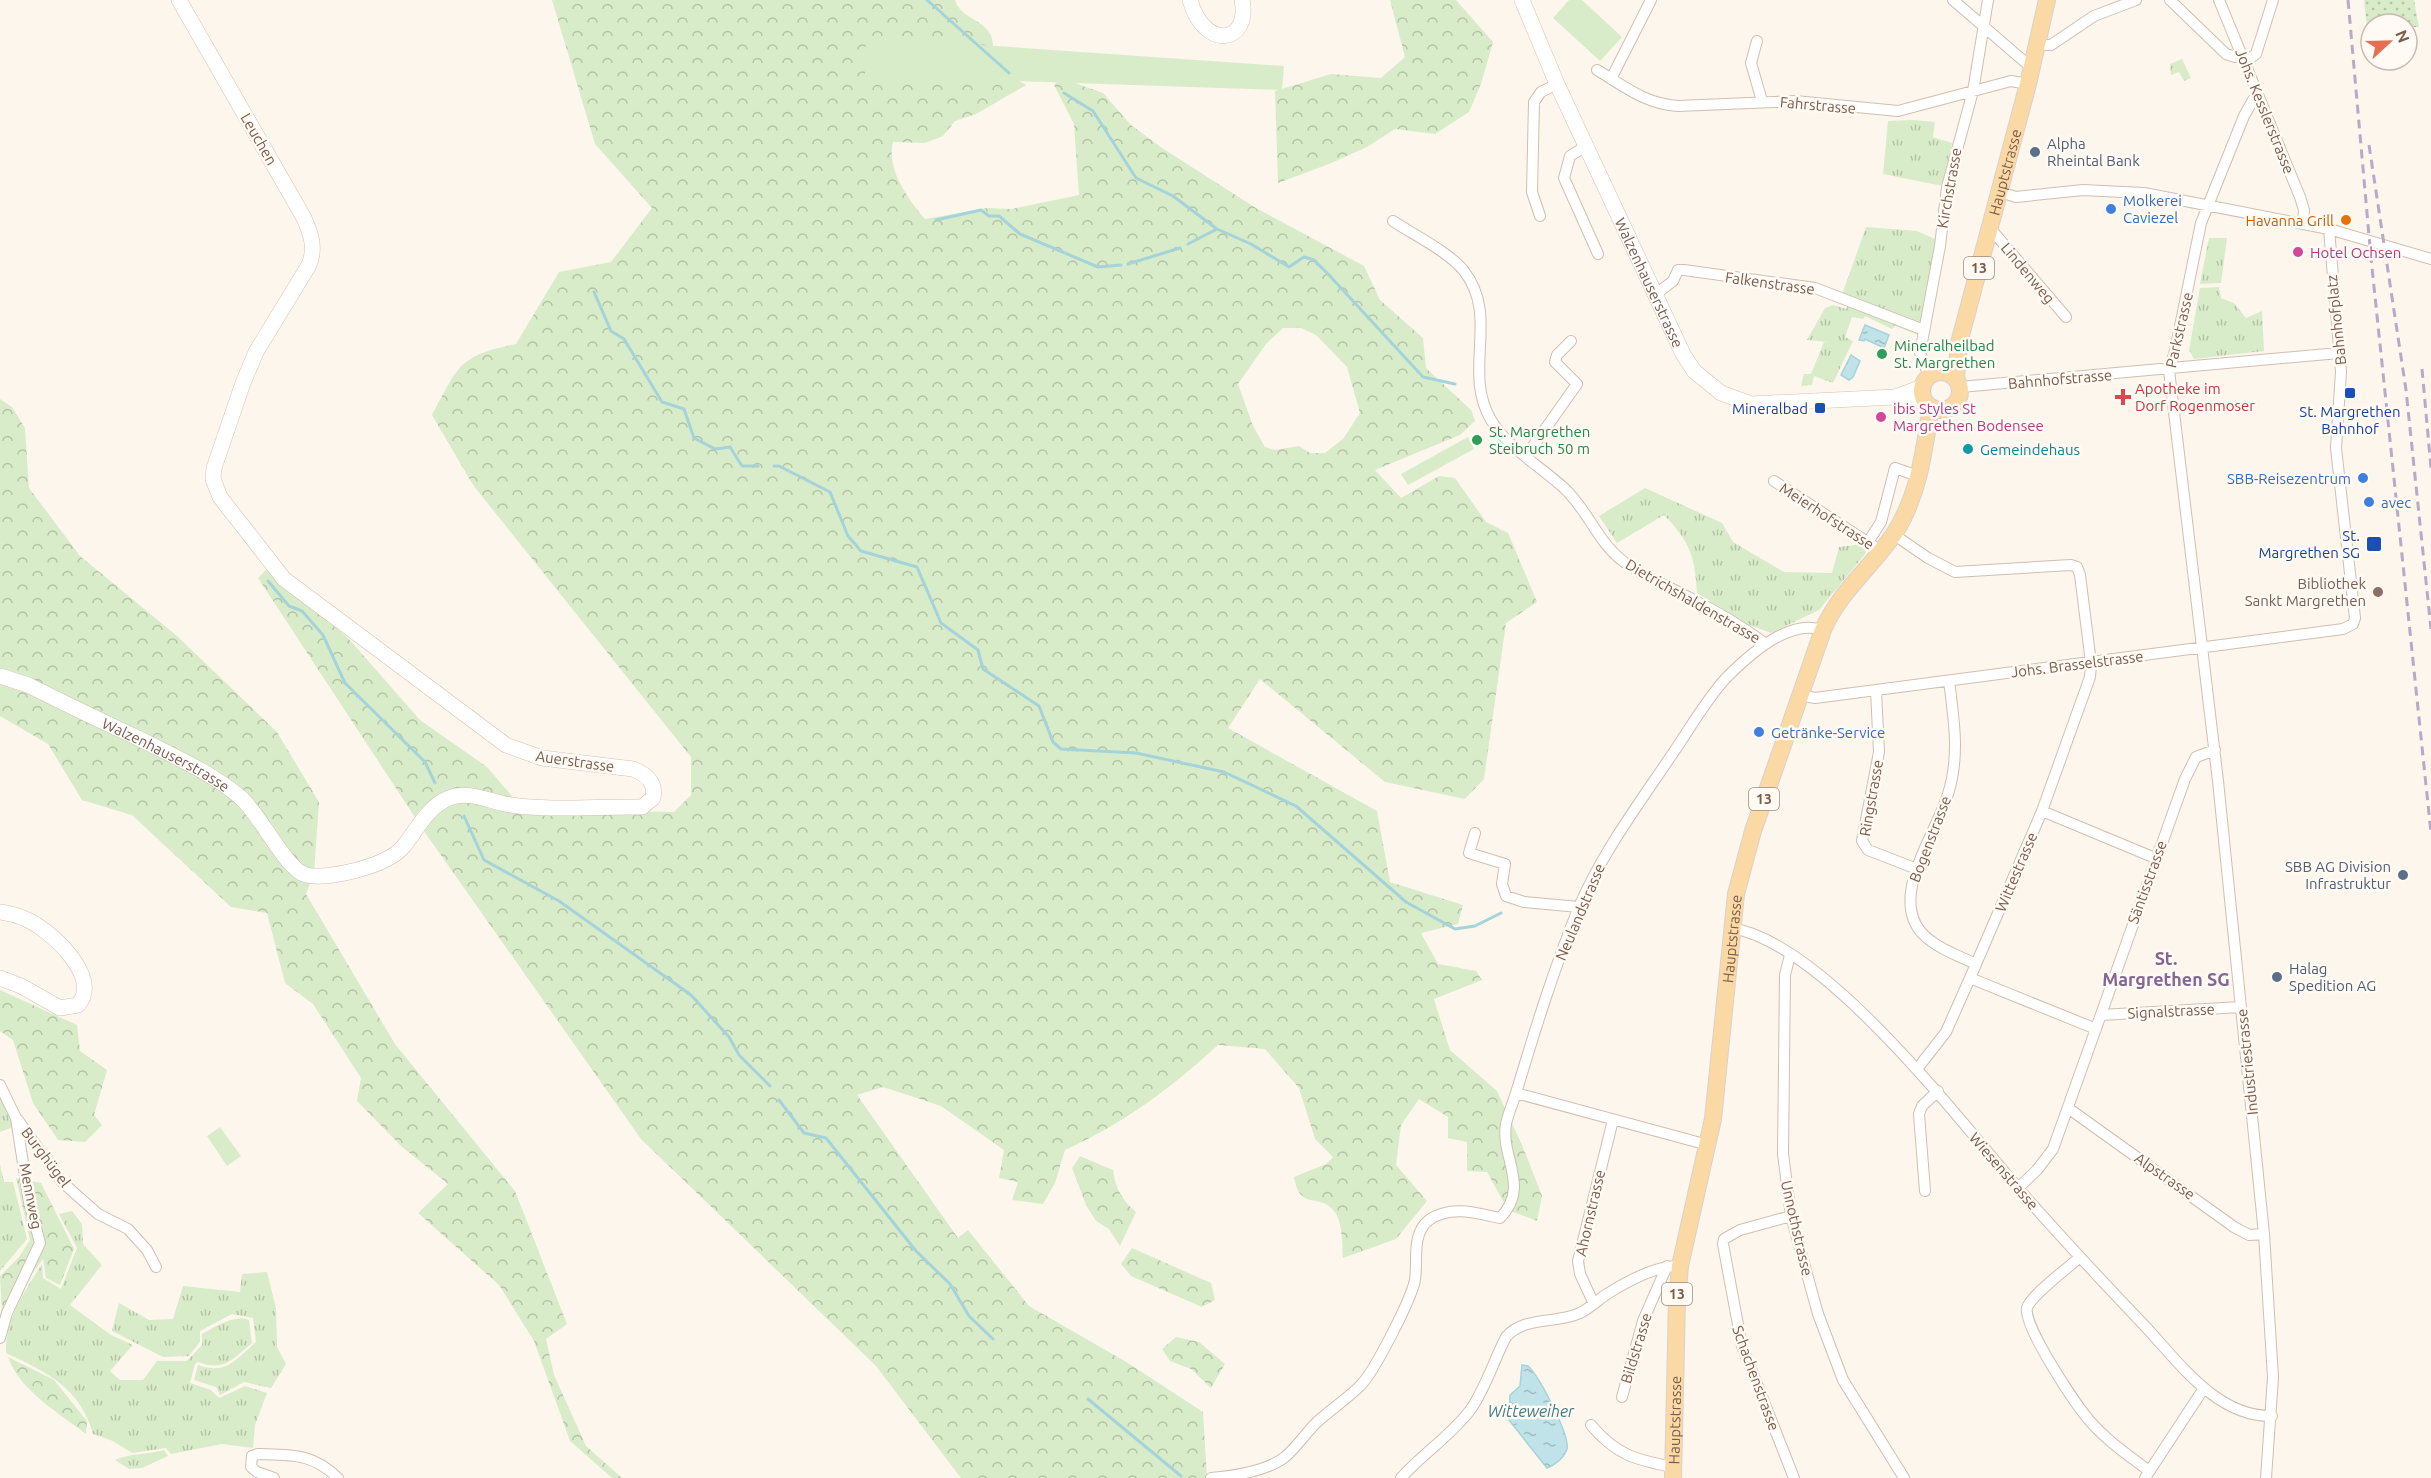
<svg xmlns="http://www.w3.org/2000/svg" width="2431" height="1478" font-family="Ubuntu,sans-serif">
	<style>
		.grass { fill: url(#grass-tufts) }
		.forest { fill: url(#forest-crowns); fill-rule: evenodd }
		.garden { fill: url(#garden-dots) }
		.pitch { fill: #d8ecc9 }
		.water { fill: url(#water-ripples); stroke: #a5d3da; stroke-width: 1.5 }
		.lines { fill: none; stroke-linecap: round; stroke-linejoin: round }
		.stream { stroke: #a5d3da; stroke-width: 3 }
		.street-casing { stroke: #d1beb0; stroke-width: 12 }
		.secondary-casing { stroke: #d6c0b0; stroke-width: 16 }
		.primary-casing { stroke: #dad1cd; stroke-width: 18 }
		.street { stroke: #fff; stroke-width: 10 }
		.secondary { stroke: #fff; stroke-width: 15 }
		.primary { stroke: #fbd9a5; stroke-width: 16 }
		.rail { stroke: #b9a8c9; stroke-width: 3; stroke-dasharray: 9 6; stroke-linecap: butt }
		.service-dot { fill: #5c6f8a; stroke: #fffaf3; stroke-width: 2 }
		.shop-dot { fill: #3f7fe0; stroke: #fffaf3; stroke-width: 2 }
		.food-dot { fill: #e8710a; stroke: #fffaf3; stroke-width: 2 }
		.hotel-dot { fill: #d1479c; stroke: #fffaf3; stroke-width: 2 }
		.leisure-dot { fill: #2e9e5b; stroke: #fffaf3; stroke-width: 2 }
		.transit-dot { fill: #1a4fb4; stroke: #fffaf3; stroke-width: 2 }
		.health-dot { fill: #e0444e; stroke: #fffaf3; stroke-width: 2 }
		.culture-dot { fill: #0f9aa8; stroke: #fffaf3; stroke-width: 2 }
		.education-dot { fill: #8d6e63; stroke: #fffaf3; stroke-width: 2 }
		.labels { text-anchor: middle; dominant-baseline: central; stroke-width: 5; stroke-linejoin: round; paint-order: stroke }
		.shield { fill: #fffaf3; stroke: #a28b7f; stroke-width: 1.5 }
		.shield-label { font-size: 14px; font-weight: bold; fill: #7a5c4d }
		.street-label { font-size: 15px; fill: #7a5c4d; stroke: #fffaf3 }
		.service-label { font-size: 15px; fill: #4e5e75; stroke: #fffaf3; text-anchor: start }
		.shop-label { font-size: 15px; fill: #366cbe; stroke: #fffaf3; text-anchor: start }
		.food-label { font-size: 15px; fill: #c56008; stroke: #fffaf3; text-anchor: end }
		.hotel-label { font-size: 15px; fill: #b23c85; stroke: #fffaf3; text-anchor: start }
		.leisure-label { font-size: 15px; fill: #27864d; stroke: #fffaf3; text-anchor: start }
		.health-label { font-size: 15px; fill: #be3a42; stroke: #fffaf3; text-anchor: start }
		.transit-label { font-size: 15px; fill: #164399; stroke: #fffaf3; text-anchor: end }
		.culture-label { font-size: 15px; fill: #0d838f; stroke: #fffaf3; text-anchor: start }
		.education-label { font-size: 15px; fill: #785e54; stroke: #fffaf3; text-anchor: end }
		.water-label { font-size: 16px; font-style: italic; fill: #437c86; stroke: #fffaf3 }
		.quarter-label { font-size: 18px; font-weight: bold; fill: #846695; stroke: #fffaf3 }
	</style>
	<defs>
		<pattern id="grass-tufts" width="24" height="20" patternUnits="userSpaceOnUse" patternTransform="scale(1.5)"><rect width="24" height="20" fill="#d8ecc9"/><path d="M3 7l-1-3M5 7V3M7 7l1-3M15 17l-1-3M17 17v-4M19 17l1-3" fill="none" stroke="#b4c2a5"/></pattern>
		<pattern id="forest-crowns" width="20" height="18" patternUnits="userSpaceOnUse" patternTransform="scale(1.5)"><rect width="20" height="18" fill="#d8ecc9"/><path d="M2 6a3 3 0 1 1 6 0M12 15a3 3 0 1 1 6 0" fill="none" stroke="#b4c2a5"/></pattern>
		<pattern id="garden-dots" width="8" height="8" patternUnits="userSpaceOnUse" patternTransform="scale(1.5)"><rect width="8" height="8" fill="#d8ecc9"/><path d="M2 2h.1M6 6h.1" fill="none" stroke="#b4c2a5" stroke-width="1.8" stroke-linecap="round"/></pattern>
		<pattern id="water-ripples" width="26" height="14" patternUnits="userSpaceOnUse" patternTransform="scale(1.5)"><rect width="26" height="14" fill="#bfe3e8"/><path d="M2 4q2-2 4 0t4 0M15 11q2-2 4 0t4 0" fill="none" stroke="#a0bbbe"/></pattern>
	</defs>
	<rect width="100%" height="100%" fill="#fdf6ec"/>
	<path class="grass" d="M2182 59 2191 78 2184 81 2179 72 2171 75 2170 64Z
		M1912 120 1935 122 1933 137 1952 143 1943 186 1883 174 1888 121Z
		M1866 227 1917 231 1937 240 1924 322 1919 325 1842 295Z
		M2209 238H2227L2221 283 2200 284Z
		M2219 287 2221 298 2234 303 2246 318 2262 311 2264 351 2194 359 2189 350 2200 288Z
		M1833 305 1846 309 1849 305 1922 333 1918 352 1915 350 1918 335 1895 326 1892 329 1865 316 1863 319 1852 317 1845 337 1853 341 1833 383 1814 376 1812 385 1801 386 1804 374H1811L1824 342H1829L1807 340 1825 308Z
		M1645 488 1722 523 1733 542 1784 572 1832 573 1839 547 1864 544 1866 553 1819 610 1771 633 1747 624 1697 593C1695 556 1690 542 1664 515L1617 543 1599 516Z
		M0 1097 13 1127 0 1132Z
		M0 1164 4 1182H13L27 1239 0 1271Z
		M72 1211 82 1224 83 1244 102 1265 70 1305 111 1335 133 1345 110 1371 120 1380H143L157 1361H187L202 1345V1334C215 1327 234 1314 249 1320L252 1343C233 1359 224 1372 198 1362L195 1364 190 1383 211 1390 219 1398 245 1386 267 1393 255 1425 253 1448 222 1444 171 1454 166 1448 132 1453 113 1441 93 1434C80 1387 46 1372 6 1353 5 1319 24 1292 42 1264L43 1278 61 1289 77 1248 59 1214Z
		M267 1272 276 1308 277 1347 286 1364 271 1388 244 1382 220 1395 216 1387 194 1380 198 1365C227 1375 235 1360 256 1342L253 1318 232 1314 200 1331V1342L189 1356 163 1357 112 1331 119 1303 149 1320 173 1319 183 1286 240 1292 242 1274Z
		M164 1450 168 1456 142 1468 129 1469 115 1460C130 1453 147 1455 164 1450Z"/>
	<path class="forest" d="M552 0H955C960 17 979 18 989 32 995 41 993 55 993 65L1026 85 976 114 955 121 943 136 925 143 893 142C886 169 908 199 925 219L987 208 1011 209 1079 195 1074 124 1054 85 1061 78 1103 93 1131 125 1162 148 1256 208 1364 266 1380 300 1423 338 1426 368 1471 410 1475 421 1460 435 1375 470 1401 498 1439 476 1455 478 1486 522 1508 533 1537 602 1506 623 1484 779 1465 799 1385 782 1260 679 1228 728 1377 811 1390 882 1463 905 1458 924 1421 933 1438 964 1476 971 1482 980 1434 999 1450 1050 1497 1091 1522 1145 1542 1196 1537 1221 1508 1210 1487 1172 1467 1171V1142L1448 1138V1117L1419 1099 1401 1125 1396 1165 1427 1201 1396 1239 1343 1258C1342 1244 1343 1222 1334 1211 1319 1192 1300 1212 1294 1177L1326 1164 1333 1157 1315 1139 1299 1088 1265 1049 1218 1045C1171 1088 1123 1124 1065 1150L1055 1183 1043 1204 1012 1200 1018 1182 999 1178 1004 1150 941 1106 883 1087 857 1095 958 1238 968 1230 1029 1306 1128 1363 1203 1412 1207 1478H961L876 1366 641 1139 426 834 258 578 267 569 348 638 420 720 487 767 523 809 674 812 691 795V757L473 485 432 415C459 366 457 356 516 344L559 272 611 262 652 208 595 144ZM1283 328H1301L1316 335 1347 367 1360 413 1343 439 1325 453H1310L1299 446 1275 450 1265 447 1253 426 1238 384 1266 344Z
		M1390 0H1456L1493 42 1481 84 1469 112 1435 134 1395 129 1367 147 1329 164 1278 183 1275 91 1331 74 1381 78 1405 57Z
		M0 399 12 407 25 428 29 488 80 556 177 636 277 732 319 802 314 873 306 894 395 1044 515 1191 567 1324 546 1339 554 1375 586 1446 622 1478H612L570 1441 534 1341 499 1285 418 1213 448 1184 401 1146 357 1101 361 1078 313 1004 285 983 267 913 231 907 132 815 82 800 48 744 0 716Z
		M0 990 77 1025 80 1051 107 1070 94 1115 102 1125 85 1142 58 1140 33 1103 13 1040 0 1031Z
		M1080 1156 1113 1170C1115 1188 1122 1200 1136 1212L1120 1246 1109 1229 1096 1221 1086 1205 1072 1168Z
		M16 1178 41 1183 74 1249 60 1285 46 1278 43 1259 2 1314 0 1276 19 1257 30 1240Z
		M1132 1248 1211 1283 1215 1300 1202 1307 1131 1276 1121 1264Z
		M1176 1337 1199 1342 1225 1364 1211 1388 1191 1369 1170 1361 1162 1349Z
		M8 1357 54 1380 87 1421 86 1434C59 1413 20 1391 8 1357Z"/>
	<path class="garden" d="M2364 0H2414L2419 27H2407V24H2371V29H2367Z"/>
	<path class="pitch" d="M1569 0H1582L1622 37 1600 61 1553 18Z
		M866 37 1284 66 1282 90 865 76Z
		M1468 437 1474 449 1408 485 1401 474Z
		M220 1127 241 1156 227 1166 207 1136Z"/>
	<path class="water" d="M1865 325 1889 335 1884 348 1865 339 1864 341 1859 340Z
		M1851 355 1860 361 1853 377 1849 380 1841 375Z
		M1522 1365 1528 1366C1539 1376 1570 1435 1567 1449 1564 1458 1555 1465 1547 1468L1509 1420 1510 1395 1520 1386Z"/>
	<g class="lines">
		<path class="stream" d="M927 0 1009 73
			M1064 93 1093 111 1136 178 1173 196 1217 229 1251 244 1289 267 1304 257 1314 260 1329 275 1423 377 1455 384
			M936 220 981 210 989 216H999L1020 234 1098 267 1121 265
			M1188 244 1217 229
			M1128 264 1180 248
			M594 292 611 331 624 339 662 402 684 409 694 438 715 449 730 447 742 466H758
			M774 466H779L830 492 848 536 861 551 917 567 941 623 978 650 983 669 1039 706 1053 742 1061 749 1136 753 1224 772 1296 806 1406 902 1455 929 1475 926 1501 913
			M268 581 289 606 302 611 323 635 345 683 425 762 435 783
			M464 816 484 860 559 901 691 995 729 1037 739 1055 770 1086
			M779 1100 804 1133 826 1138 916 1251 950 1284 969 1316 993 1339
			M1088 1399 1181 1476"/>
		<defs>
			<path id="street" d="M1953 0 2026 63 2032 65
				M2170 0 2226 54 2235 57 2242 55
				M2219 0 2300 197 2304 210 2303 224
				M1757 41 1751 63 1762 101
				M2036 45H2051L2094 16 2136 0
				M2245 62 2256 54 2273 0
				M1597 70C1624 86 1645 104 1678 106L1795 101 1898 111 2011 81 2028 84
				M1611 79 1651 0
				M2259 97 2253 100 2244 116 2201 223 2175 351 2169 370 2218 781 2264 1234 2273 1377 2266 1478
				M1586 146 1570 156 1564 178 1598 254
				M2000 192 2016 197 2083 190 2144 193 2329 229 2431 259
				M1540 216 1532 192 1534 102 1541 92 1557 84
				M1393 221C1414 235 1449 252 1464 271 1500 317 1462 371 1491 420 1507 447 1541 467 1564 488 1588 510 1598 543 1624 562 1645 577 1670 587 1692 599 1718 612 1743 627 1766 644
				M1990 228 2066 317
				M1656 294 1673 281 1678 270H1684L1815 288 1924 330
				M1929 376 1920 353 1940 246 1947 187 1973 91 1988 0
				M1960 387 2339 353
				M1526 456 1577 384 1555 362 1557 355 1571 341
				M1774 481 1881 551
				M1893 534 1928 558 1955 572 2071 565 2077 567 2080 575 2091 663 2090 677 2042 811 1970 978 1946 1032 1917 1069
				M1868 542 1881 522 1895 468 1918 476
				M1949 681C1954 720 1960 756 1948 794 1936 836 1881 906 1931 941 1944 951 1961 957 1976 964
				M1876 691 1879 752 1862 841 1868 850 1917 869
				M1800 695 1815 698 2343 629 2353 624 2355 618 2336 448 2341 372 2329 229
				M2042 811 2155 858
				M1475 833 1469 853 1505 864 1502 884 1506 896 1524 902 1579 907
				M1731 928C1823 942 1957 1117 2017 1187 2058 1234 2100 1279 2143 1324 2178 1361 2216 1417 2272 1416
				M1790 955 1785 975 1783 1154 1791 1216 1818 1314 1843 1380 1904 1478
				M1970 978 2096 1029
				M2101 1015 2241 1007
				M0 1085 16 1118 29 1202 40 1243 7 1313 0 1338
				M2068 1108 2234 1227 2249 1235 2264 1234
				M18 1120 62 1182 98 1214 128 1229 147 1250 156 1267
				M1708 1145 1516 1093C1535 1030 1554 968 1579 907 1602 853 1638 805 1671 756 1689 730 1705 701 1726 678 1749 655 1789 618 1823 630
				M2018 1188 2037 1170 2053 1149 2185 779 2196 757 2215 750
				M1925 1191 1919 1114 1922 1106 1938 1091
				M1791 1216 1740 1230 1724 1239 1723 1244 1742 1346 1794 1478
				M2080 1257C2069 1267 2030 1296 2027 1308 2023 1326 2076 1405 2089 1420 2106 1440 2128 1455 2149 1471
				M1594 1304 1580 1274 1578 1261 1613 1120
				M1622 1397 1643 1321 1667 1266
				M1591 1425C1616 1455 1636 1460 1673 1467
				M274 1478 257 1472 251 1467 252 1456 258 1454C292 1455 312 1453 338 1478
				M1211 1478C1233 1476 1267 1471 1285 1457 1296 1448 1305 1434 1316 1423 1330 1410 1347 1399 1361 1385 1375 1370 1411 1300 1415 1280 1418 1261 1411 1234 1429 1220 1451 1205 1476 1213 1500 1218 1531 1187 1500 1157 1506 1124 1508 1114 1513 1103 1516 1093
				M1401 1478C1423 1453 1451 1436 1471 1409 1486 1387 1494 1360 1506 1337 1524 1316 1556 1324 1580 1313 1590 1308 1598 1300 1607 1294 1626 1282 1657 1265 1680 1266
				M2145 1478 2204 1388"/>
			<g id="secondary">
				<path d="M1190 0C1204 51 1251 44 1242 0"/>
				<path id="s1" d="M1522 0 1557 84 1683 354 1694 371 1721 393 1751 404 1895 397 1926 402"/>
				<path d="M1898 396 1922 387"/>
				<path id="s2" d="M0 676 28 685C64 703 101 721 138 738 173 756 209 771 240 797 259 812 286 870 306 875 329 880 387 866 403 847 417 830 427 807 449 798 470 790 490 802 511 805 552 811 600 806 642 807L653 798C656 782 647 775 633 769L542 758 506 745 284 579 220 497 213 479 214 468 243 383 256 352 309 265C316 248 311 234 304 218L179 0"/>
				<path d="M0 912C8 913 16 915 23 918 48 927 103 977 78 1005L60 1008 21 986 0 978"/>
			</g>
			<g id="primary">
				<circle cx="1941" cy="391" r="19"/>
				<path id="s3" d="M1956 378 1959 343 2028 84 2047 0"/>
				<path id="s4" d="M1673 1478 1677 1300 1680 1266 1713 1119 1736 894 1753 831 1823 630C1839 592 1871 568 1894 534 1919 496 1924 450 1931 407"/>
			</g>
		</defs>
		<use href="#street" class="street-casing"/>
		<use href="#secondary" class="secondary-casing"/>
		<use href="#primary" class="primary-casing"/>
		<use href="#street" class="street"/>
		<use href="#secondary" class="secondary"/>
		<use href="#primary" class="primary"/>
		<path class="rail" d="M2348 0 2371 258 2431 833
			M2369 145 2406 390 2431 629
			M2422 369 2431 468"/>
	</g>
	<g class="service-dot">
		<circle cx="2035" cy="152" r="6"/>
		<circle cx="2403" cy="875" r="6"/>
		<circle cx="2277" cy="977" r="6"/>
	</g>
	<g class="shop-dot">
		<circle cx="2111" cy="209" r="6"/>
		<circle cx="2363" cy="478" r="6"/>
		<circle cx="2369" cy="502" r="6"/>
		<circle cx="1759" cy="732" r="6"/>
	</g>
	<circle class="food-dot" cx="2346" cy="220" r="6"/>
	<g class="hotel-dot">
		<circle cx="2298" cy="252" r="6"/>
		<circle cx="1881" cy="417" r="6"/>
	</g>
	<g class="leisure-dot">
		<circle cx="1882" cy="354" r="6"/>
		<circle cx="1477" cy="440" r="6"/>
	</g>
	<g class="transit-dot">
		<rect x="2344" y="387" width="12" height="12" rx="3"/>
		<rect x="1814" y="402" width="12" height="12" rx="3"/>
		<rect x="2366" y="536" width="16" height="16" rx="3"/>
	</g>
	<path class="health-dot" d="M2120 388h6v6h6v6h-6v6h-6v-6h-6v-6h6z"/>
	<circle class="culture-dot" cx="1968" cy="449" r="6"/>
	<circle class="education-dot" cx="2378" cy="592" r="6"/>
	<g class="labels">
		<g class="shield">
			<rect x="1964" y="257" width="30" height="22" rx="4.5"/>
			<rect x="1749" y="788" width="30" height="22" rx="4.5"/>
			<rect x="1662" y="1283" width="30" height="22" rx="4.5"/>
		</g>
		<g class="shield-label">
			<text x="1979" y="268">13</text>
			<text x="1764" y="799">13</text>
			<text x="1677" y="1294">13</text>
		</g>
		<g class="street-label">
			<text transform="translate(1818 105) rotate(5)">Fahrstrasse</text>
			<text transform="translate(2265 111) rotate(68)">Johs. Kesslerstrasse</text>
			<text transform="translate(259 139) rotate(60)">Leuchen</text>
			<text stroke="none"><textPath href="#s3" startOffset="212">Hauptstrasse</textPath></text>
			<text transform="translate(1949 188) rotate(-80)">Kirchstrasse</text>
			<text transform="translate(2028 273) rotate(50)">Lindenweg</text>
			<text stroke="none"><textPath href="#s1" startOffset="310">Walzenhauserstrasse</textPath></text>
			<text transform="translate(1770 283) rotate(8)">Falkenstrasse</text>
			<text transform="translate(2336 320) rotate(-96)">Bahnhofplatz</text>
			<text transform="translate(2179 330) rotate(-77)">Parkstrasse</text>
			<text transform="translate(2060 379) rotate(-5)">Bahnhofstrasse</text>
			<text transform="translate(1827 516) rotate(33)">Meierhofstrasse</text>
			<text transform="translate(1693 601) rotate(30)">Dietrichshaldenstrasse</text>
			<text transform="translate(2077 664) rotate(-7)">Johs. Brasselstrasse</text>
			<text stroke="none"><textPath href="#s2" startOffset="184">Walzenhauserstrasse</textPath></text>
			<text transform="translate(575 761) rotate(8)">Auerstrasse</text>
			<text transform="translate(1871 798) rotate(-80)">Ringstrasse</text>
			<text transform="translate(1930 839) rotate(-69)">Bogenstrasse</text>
			<text transform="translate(2016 872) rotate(-67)">Wittestrasse</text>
			<text transform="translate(2147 882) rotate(-70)">Säntisstrasse</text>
			<text transform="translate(1580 912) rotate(-67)">Neulandstrasse</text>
			<text stroke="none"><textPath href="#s4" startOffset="544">Hauptstrasse</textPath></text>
			<text transform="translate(2171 1011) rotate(-3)">Signalstrasse</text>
			<text transform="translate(2247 1062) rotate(-96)">Industriestrasse</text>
			<text transform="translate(46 1157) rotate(53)">Burghügel</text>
			<text transform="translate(2004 1171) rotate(49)">Wiesenstrasse</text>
			<text transform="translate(2165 1176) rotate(35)">Alpstrasse</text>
			<text transform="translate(31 1196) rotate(79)">Mennweg</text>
			<text transform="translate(1590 1213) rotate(-77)">Ahornstrasse</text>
			<text transform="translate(1797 1228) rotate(77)">Unnothstrasse</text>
			<text transform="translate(1636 1348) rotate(-73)">Bildstrasse</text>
			<text transform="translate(1756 1378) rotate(70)">Schachenstrasse</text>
			<text stroke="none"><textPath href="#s4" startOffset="58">Hauptstrasse</textPath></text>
		</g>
		<g class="service-label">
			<text x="2047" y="143">Alpha<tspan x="2047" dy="17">Rheintal Bank</tspan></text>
			<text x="2391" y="866" text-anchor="end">SBB AG Division<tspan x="2391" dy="17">Infrastruktur</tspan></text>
			<text x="2289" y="968">Halag<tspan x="2289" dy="17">Spedition AG</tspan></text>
		</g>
		<g class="shop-label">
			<text x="2123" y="200">Molkerei<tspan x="2123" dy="17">Caviezel</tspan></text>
			<text x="2351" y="478" text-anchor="end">SBB-Reisezentrum</text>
			<text x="2381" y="502">avec</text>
			<text x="1771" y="732">Getränke-Service</text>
		</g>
		<g class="food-label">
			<text x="2334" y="220">Havanna Grill</text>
		</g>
		<g class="hotel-label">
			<text x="2310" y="252">Hotel Ochsen</text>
			<text x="1893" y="408">ibis Styles St<tspan x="1893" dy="17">Margrethen Bodensee</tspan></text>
		</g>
		<g class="leisure-label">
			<text x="1894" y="345">Mineralheilbad<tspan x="1894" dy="17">St. Margrethen</tspan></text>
			<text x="1489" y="431">St. Margrethen<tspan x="1489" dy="17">Steibruch 50 m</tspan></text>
		</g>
		<g class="health-label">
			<text x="2135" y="388">Apotheke im<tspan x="2135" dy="17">Dorf Rogenmoser</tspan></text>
		</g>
		<g class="transit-label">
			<text x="1808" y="408">Mineralbad</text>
			<text x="2350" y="411" text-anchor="middle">St. Margrethen<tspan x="2350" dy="17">Bahnhof</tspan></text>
			<text x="2360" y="535">St.<tspan x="2360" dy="17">Margrethen SG</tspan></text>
		</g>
		<g class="culture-label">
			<text x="1980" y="449">Gemeindehaus</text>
		</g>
		<g class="education-label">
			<text x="2366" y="583">Bibliothek<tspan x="2366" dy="17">Sankt Margrethen</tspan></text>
		</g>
		<g class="water-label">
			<text x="1531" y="1411">Witteweiher</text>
		</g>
		<g class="quarter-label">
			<text x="2166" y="958">St.<tspan x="2166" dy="21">Margrethen SG</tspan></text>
		</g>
	</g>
	<g transform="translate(2389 42) rotate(68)"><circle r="28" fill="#fffaf3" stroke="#cabbb1" stroke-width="1.5"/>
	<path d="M0-4.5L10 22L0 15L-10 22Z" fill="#e76f51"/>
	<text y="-9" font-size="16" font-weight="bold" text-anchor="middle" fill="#7a5c4d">N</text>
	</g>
</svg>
